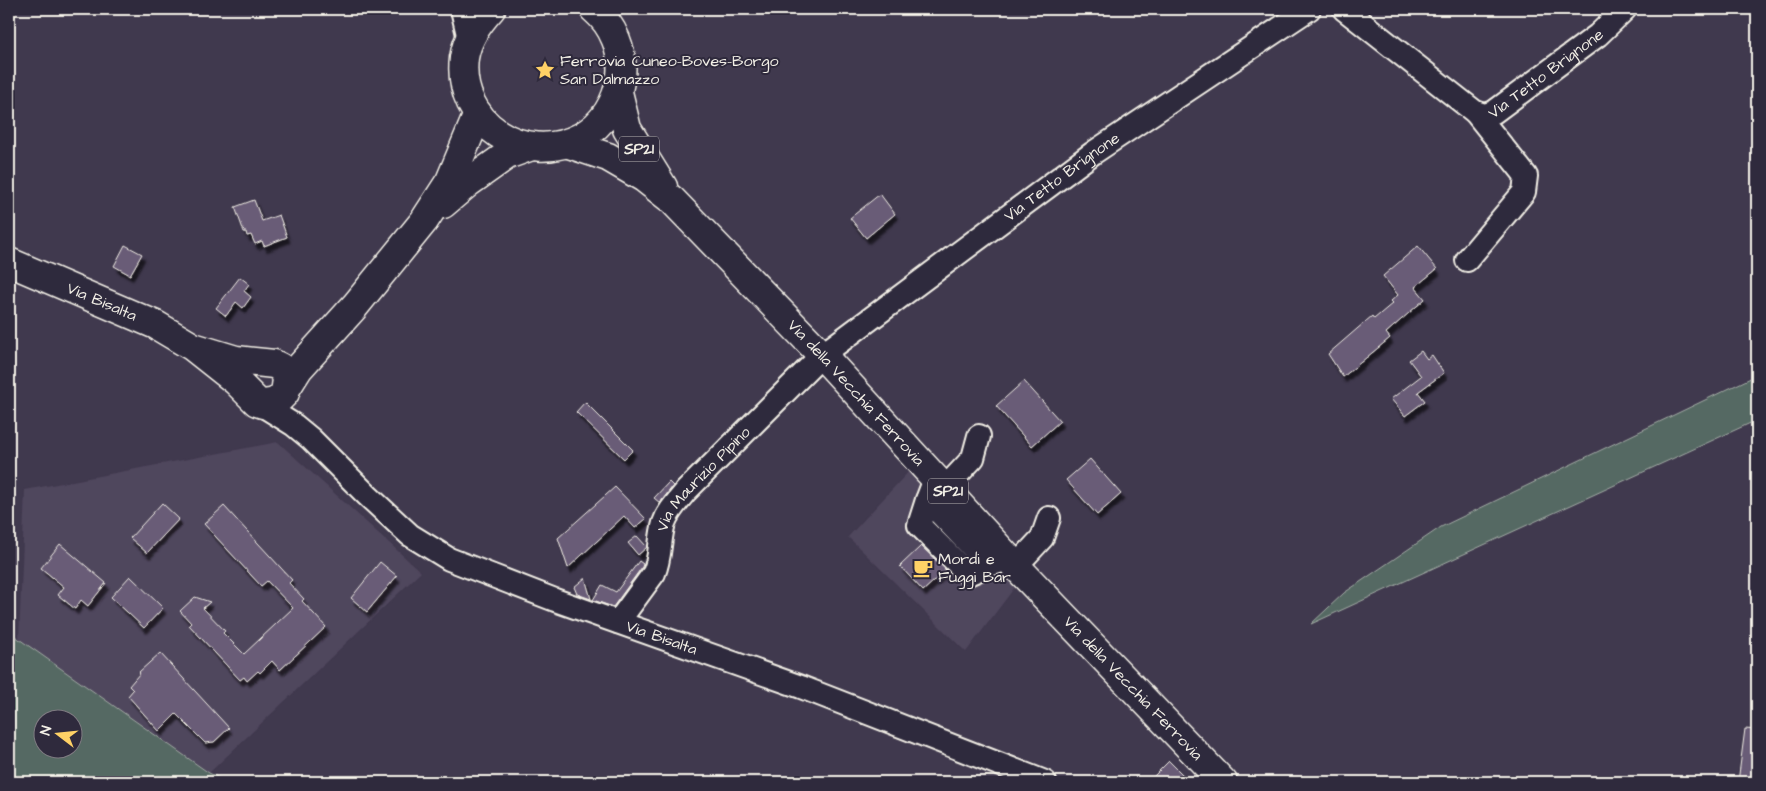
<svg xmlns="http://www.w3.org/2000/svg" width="1766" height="791" font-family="'Architects Daughter',sans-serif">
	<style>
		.built { fill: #4f465d }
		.green { fill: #546963; stroke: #a4ada6; fill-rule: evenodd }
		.building { fill: #695b77; stroke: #f4f1e8; filter: url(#shadow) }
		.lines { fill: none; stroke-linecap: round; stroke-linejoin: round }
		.minor-casing { stroke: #f4f1e8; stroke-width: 26 }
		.major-casing { stroke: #f4f1e8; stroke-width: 31 }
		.minor { stroke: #2f2a3d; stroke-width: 22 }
		.major { stroke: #2f2a3d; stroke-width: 28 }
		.labels { text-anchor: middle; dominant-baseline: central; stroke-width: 4; stroke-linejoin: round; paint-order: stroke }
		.shield { fill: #2f2a3d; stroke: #b9b5b5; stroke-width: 1 }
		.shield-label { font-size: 15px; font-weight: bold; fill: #f4f1e8 }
		.poi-label { font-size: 16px; fill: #f4f1e8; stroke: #2f2a3d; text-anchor: start }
		.street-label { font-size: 16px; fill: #f4f1e8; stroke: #2f2a3d }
	</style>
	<defs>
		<filter id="shadow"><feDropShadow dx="3" dy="5.5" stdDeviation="1" flood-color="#0009"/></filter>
	</defs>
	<rect width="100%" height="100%" fill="#40394e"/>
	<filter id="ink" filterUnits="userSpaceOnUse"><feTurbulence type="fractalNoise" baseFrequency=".02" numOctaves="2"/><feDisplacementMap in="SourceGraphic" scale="10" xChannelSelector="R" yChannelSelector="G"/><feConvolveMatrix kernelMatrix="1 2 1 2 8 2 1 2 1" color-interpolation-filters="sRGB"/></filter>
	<g filter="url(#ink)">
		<path class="built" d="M278 442 421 572 209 773 19 640 25 490Z
			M911 469 1018 583 966 652 848 537Z"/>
		<path class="green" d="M1757 375V420L1311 624 1344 593 1441 527Z
			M9 632 209 773 228 782H16L9 776ZM42 718H72V748H42Z"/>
		<path class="building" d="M880 194 895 214 866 238 850 218Z
			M254 200 262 221 279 215 287 237 264 246 262 241 255 244 251 235 247 236 246 232H244L235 207Z
			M125 245 142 254 130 275 114 266Z
			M1418 246 1437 269 1415 287 1425 299 1386 333 1390 338 1343 377 1328 354 1372 316 1374 319 1393 303 1391 301 1398 295 1383 276Z
			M240 277 249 284 244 291 251 297 243 308 236 302 226 316 216 308Z
			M1421 351 1427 359 1432 355 1444 373 1418 392 1425 401 1405 416 1391 399 1421 376 1409 360Z
			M1024 381 1060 421 1032 446 996 406Z
			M585 402 633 450 624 459 576 412Z
			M1090 459 1121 494 1097 515 1066 480Z
			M669 482 673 486 660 503 654 498Z
			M615 487 646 519 635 528 624 516 568 568 558 538Z
			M162 503 179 519 147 553 130 538Z
			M224 506 292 580 289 583 304 599 302 601 326 627 280 670 272 661 260 673 258 671 247 681 244 677 240 680 189 625 191 623 180 611 195 597 210 602 203 608 225 631 223 633 244 654 293 608 267 581 261 586 204 524Z
			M637 536 647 547 638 555 628 543Z
			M60 544 106 583 88 606 81 600 75 609 58 595 64 587 41 568Z
			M921 546 946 570 923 591 900 566Z
			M639 561 643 564 642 567 613 607 593 600 602 585 616 592Z
			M380 562 397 576 367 612 351 598Z
			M130 576 163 608 144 628 111 597Z
			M585 578 591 599 577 594 574 587Z
			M160 653 229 728 214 742 205 743 176 714 159 731 128 696 133 690 129 686 140 673 139 672Z
			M1745 729 1757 730V782H1738Z
			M1169 761 1190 782H1148Z"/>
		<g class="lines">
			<defs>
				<g id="minor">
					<path d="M462 9 469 39"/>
					<path id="s1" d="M1344 9 1475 112 1485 115 1494 112 1598 35 1625 9"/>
					<path d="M1467 260 1524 192 1526 176 1475 112"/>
					<path id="s2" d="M257 402 294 425 311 439 368 496 410 535 449 559 555 600 801 687 1045 782"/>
					<path d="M935 479 927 500 989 565 1009 559"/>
					<path d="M945 488 973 458 979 436"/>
					<path d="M927 500 919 525 968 574 989 565"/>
					<path d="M1016 566 1042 538 1049 518"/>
					<path id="s3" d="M618 622 654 573C661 557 659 540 664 523 668 511 678 501 686 491L822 355 1093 153 1309 9"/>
				</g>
				<g id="major">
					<path d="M491 9C478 23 467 38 464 58 456 124 524 167 581 137 604 124 617 102 621 76 624 51 613 25 594 9"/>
					<path d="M618 92 627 129 663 187"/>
					<path id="s4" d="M569 144 608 157 644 178 672 200 822 355 1009 559 1223 782"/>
					<path d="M443 204 469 182 507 155 529 147"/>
					<path id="s5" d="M9 262 156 325 193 347 236 381 257 402 263 404 276 402 285 393 287 380 285 373 280 367 274 364 236 360 193 347"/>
					<path d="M287 387 299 368 355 306 424 221 450 181 478 114"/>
				</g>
			</defs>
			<use href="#minor" class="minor-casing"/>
			<use href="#major" class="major-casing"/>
			<use href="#minor" class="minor"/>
			<use href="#major" class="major"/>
		</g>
	</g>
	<defs>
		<symbol id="sight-bare" viewBox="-9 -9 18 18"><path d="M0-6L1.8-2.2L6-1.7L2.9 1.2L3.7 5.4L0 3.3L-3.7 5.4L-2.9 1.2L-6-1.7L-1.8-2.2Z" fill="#ffd166" stroke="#2f2a3d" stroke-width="2.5" paint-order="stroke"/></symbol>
		<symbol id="cafe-bare" viewBox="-9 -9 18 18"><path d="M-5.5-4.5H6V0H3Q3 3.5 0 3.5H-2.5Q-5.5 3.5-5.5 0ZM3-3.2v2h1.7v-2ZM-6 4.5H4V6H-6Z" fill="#ffd166" stroke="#2f2a3d" stroke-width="2.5" paint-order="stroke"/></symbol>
	</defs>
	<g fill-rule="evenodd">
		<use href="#sight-bare" x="531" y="56" width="28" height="28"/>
		<use href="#cafe-bare" x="909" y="554" width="28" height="28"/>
	</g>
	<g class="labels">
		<g class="shield">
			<rect x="619" y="136.5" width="40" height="25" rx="4"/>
			<rect x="928" y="478.5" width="40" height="25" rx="4"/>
		</g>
		<g class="shield-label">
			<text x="639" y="149">SP21</text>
			<text x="948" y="491">SP21</text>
		</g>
		<g class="poi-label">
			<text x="560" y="61">Ferrovia Cuneo-Boves-Borgo<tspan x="560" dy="18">San Dalmazzo</tspan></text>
			<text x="938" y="559">Mordi e<tspan x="938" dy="18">Fuggi Bar</tspan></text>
		</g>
		<g class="street-label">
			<text stroke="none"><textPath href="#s1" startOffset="251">Via Tetto Brignone</textPath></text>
			<text stroke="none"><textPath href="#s3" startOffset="642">Via Tetto Brignone</textPath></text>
			<text stroke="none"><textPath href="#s5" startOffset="101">Via Bisalta</textPath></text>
			<text stroke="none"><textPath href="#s4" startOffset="385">Via della Vecchia Ferrovia</textPath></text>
			<text stroke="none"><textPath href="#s3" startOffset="171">Via Maurizio Pipino</textPath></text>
			<text stroke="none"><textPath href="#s2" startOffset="476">Via Bisalta</textPath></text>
			<text stroke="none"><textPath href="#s4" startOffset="790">Via della Vecchia Ferrovia</textPath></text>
		</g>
	</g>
	<rect width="1766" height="791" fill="none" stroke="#2f2a3d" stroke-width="30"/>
	<rect x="15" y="15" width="1736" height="761" fill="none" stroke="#f4f1e8" stroke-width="2" filter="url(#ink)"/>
	<g transform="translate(58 734) rotate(286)"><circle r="24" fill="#2f2a3d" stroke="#7e7a81"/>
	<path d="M0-4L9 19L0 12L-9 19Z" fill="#ffd166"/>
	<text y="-8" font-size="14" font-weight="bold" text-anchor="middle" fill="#f4f1e8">N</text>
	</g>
</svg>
